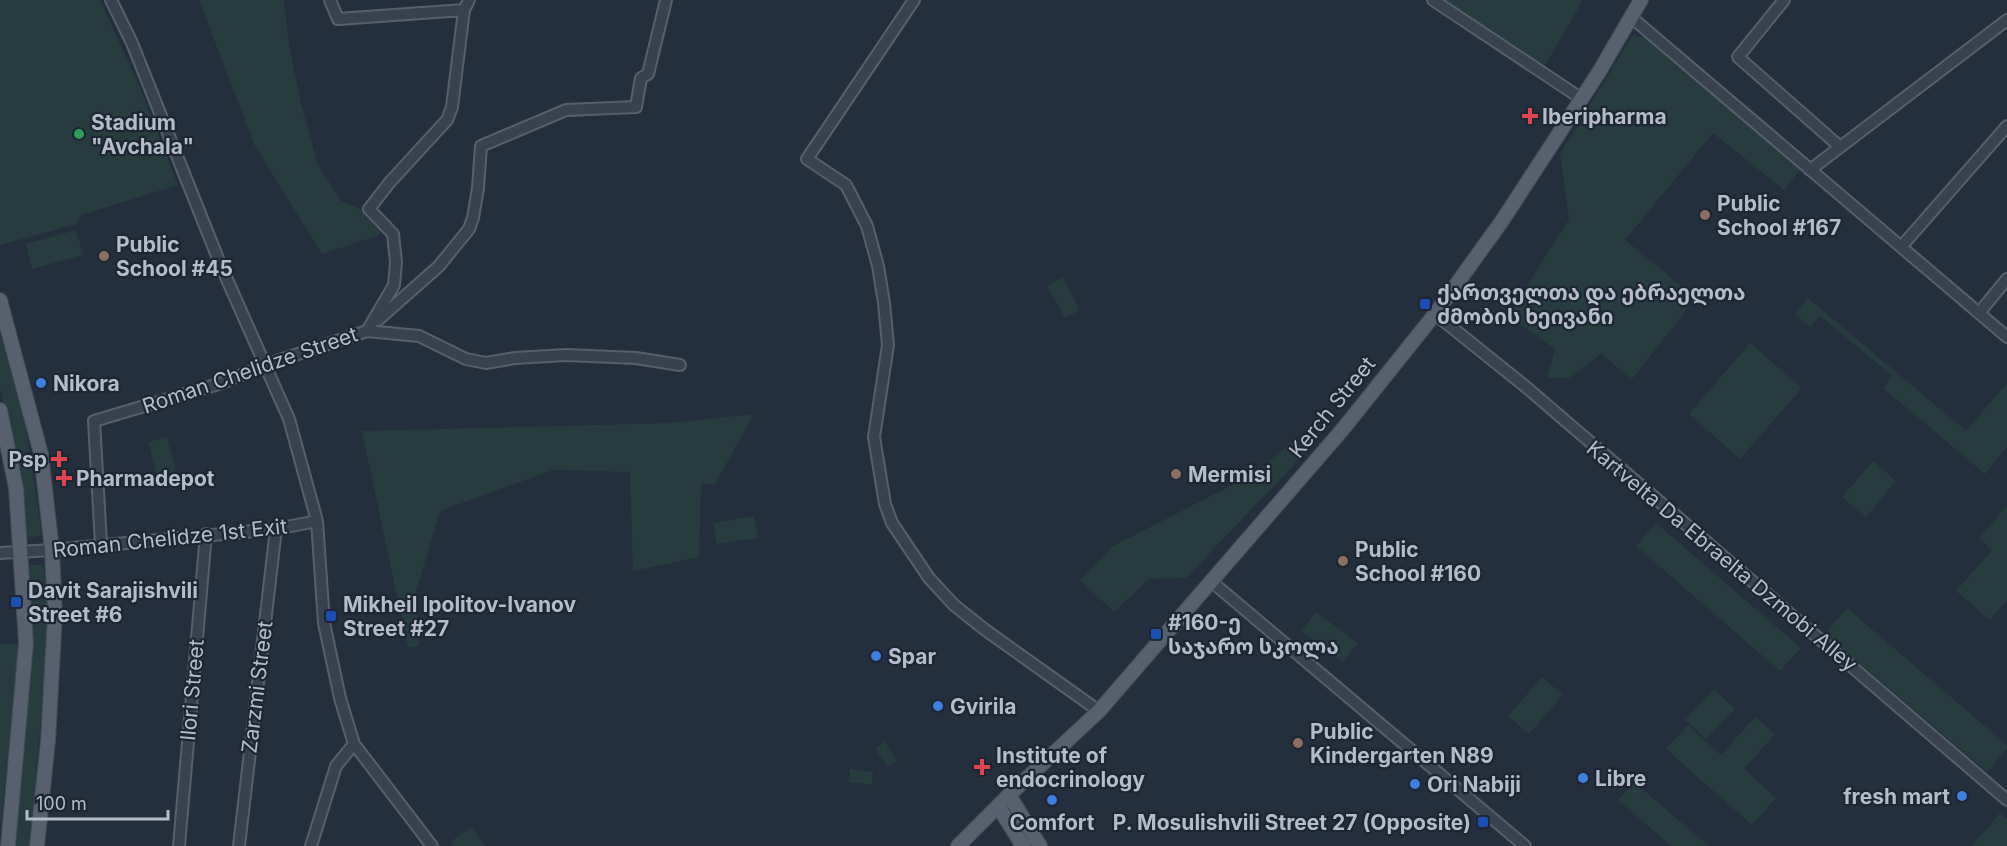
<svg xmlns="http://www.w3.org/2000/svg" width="2007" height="846" font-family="Inter,'Noto Sans Georgian',sans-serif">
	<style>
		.green { fill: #263c3f }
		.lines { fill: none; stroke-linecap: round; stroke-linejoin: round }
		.minor-casing { stroke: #565f6c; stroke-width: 14 }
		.major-casing { stroke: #414a57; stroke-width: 16 }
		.minor { stroke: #38414e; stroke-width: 10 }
		.major { stroke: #56606e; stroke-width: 14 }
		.health-dot { fill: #e0444e; stroke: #1d2633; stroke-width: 2 }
		.leisure-dot { fill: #2e9e5b; stroke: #1d2633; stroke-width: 2 }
		.education-dot { fill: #8d6e63; stroke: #1d2633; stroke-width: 2 }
		.transit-dot { fill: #1a4fb4; stroke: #1d2633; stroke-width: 2 }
		.shop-dot { fill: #3f7fe0; stroke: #1d2633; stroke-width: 2 }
		.labels { text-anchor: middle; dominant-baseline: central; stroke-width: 4.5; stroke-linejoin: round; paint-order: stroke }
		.poi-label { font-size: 21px; font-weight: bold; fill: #b4bcc9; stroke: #1d2633; text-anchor: start }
		.street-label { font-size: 21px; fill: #b4bcc9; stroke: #1d2633 }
	</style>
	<rect width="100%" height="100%" fill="#242f3e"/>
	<path class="green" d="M0 0H100L138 83 178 185 81 215 77 224 0 245Z
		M199 0H284L289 45 301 103 318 165 342 202 369 212 381 227 379 235 322 254 255 146Z
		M1442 0H1583L1544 67Z
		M1632 36 1646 37 1801 169 1784 190 1713 133 1625 240 1696 298 1632 379 1601 354 1569 378H1547L1555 349 1508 316 1569 219 1560 154Z
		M76 230 83 255 32 269 26 244Z
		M1063 277 1080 310 1065 318 1047 286Z
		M1808 298 1966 431 2007 383V447L1985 474 1883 388 1892 376 1820 316 1810 327 1795 314Z
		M0 320 26 429 42 534 39 536 28 537 25 534 11 435 0 389Z
		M1750 343 1802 388 1740 459 1689 414Z
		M754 414 715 484H701L699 557 633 571 630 472 553 470 440 511 416 592 419 646 408 648 362 431 671 423Z
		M167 437 176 471 157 476 148 442Z
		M1294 440 1308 450 1186 578 1149 579 1114 612 1080 580 1113 546 1258 472Z
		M1873 461 1896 481 1866 517 1842 497Z
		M2007 506V600L1990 620 1956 591 1992 550 1979 538Z
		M754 516 758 538 717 544 713 523Z
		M1656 523 1801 648 1780 671 1636 546Z
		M30 565H42L44 568 49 624 30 846H12L27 569Z
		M1847 608 2007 745V749L1987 772 1825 634Z
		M1316 612 1358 643 1343 662 1301 631Z
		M0 644H20L0 828Z
		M1542 677 1563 695 1529 734 1508 716Z
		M1714 689 1735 709 1706 739 1685 720Z
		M1755 717 1775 734 1744 769 1776 798 1752 825 1666 749 1688 725 1721 755Z
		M885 742 897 760 887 767 875 748Z
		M850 769 873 772 872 785 849 782Z
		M1634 782 1709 846H1671L1618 800Z
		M2000 813 2007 819V846H1972Z
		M471 827 485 846H453L450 842Z"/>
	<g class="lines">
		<defs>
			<path id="minor" d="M111 0 132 43 221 266 289 419 317 521 324 623 340 698 354 744 432 846
				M330 0 338 19 464 10
				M914 0 807 159 846 185 867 226 878 266 884 303 888 345 874 437 885 504 892 523 929 578 954 605 984 629 1099 711
				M1433 0 1582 99
				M1784 0 1738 57 1839 146
				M1631 17 2007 337
				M1810 170 2007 20
				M1901 247 2007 126
				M1979 313 2007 279
				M1435 314 1526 387 2007 800
				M378 320 439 266 469 229 473 218 478 188 481 146 566 110 636 107 641 78 648 74 666 0
				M367 331 419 336 466 359 486 363 515 358 566 355 636 358 680 365
				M101 544 94 421 222 383 265 365 367 331 394 285 396 262 393 234 369 209 390 182 447 120 452 107 464 10 469 0
				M0 553 52 550 276 529 317 521
				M1212 582 1525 846
				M179 846 206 534
				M239 846 276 529
				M311 846 336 766 354 744"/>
			<path id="major" d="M0 300 41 454 52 550 55 614 48 741 37 846
				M0 410 16 488 26 643 8 846
				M1009 795 1040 846
				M998 806 1023 846
				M958 846 1009 795 1099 711 1343 429 1435 314 1502 221 1599 72 1641 0"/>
		</defs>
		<use href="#minor" class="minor-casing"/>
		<use href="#major" class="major-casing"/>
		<use href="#minor" class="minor"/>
		<use href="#major" class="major"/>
	</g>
	<g class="health-dot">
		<path d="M1527 107h6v6h6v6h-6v6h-6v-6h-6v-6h6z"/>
		<path d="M56 450h6v6h6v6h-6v6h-6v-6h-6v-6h6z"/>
		<path d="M61 469h6v6h6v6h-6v6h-6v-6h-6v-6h6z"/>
		<path d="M979 758h6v6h6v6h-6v6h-6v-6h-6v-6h6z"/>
	</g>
	<circle class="leisure-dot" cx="79" cy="134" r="6"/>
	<g class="education-dot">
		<circle cx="1705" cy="215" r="6"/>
		<circle cx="104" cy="256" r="6"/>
		<circle cx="1176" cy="474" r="6"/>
		<circle cx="1343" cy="561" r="6"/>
		<circle cx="1298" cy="743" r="6"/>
	</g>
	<g class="transit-dot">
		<rect x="1419" y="298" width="12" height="12" rx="3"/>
		<rect x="10" y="596" width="12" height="12" rx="3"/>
		<rect x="325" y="610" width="12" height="12" rx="3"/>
		<rect x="1150" y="628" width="12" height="12" rx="3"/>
		<rect x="1477" y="816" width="12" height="12" rx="3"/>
	</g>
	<g class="shop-dot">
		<circle cx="41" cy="383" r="6"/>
		<circle cx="876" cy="656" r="6"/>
		<circle cx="938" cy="706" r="6"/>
		<circle cx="1583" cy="778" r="6"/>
		<circle cx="1415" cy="784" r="6"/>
		<circle cx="1962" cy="796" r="6"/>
		<circle cx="1052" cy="800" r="6"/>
	</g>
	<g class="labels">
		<g class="poi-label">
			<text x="1542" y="116">Iberipharma</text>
			<text x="91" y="122">Stadium<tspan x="91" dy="24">"Avchala"</tspan></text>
			<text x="1717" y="203">Public<tspan x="1717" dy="24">School #167</tspan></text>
			<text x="116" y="244">Public<tspan x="116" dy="24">School #45</tspan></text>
			<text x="1437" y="292">ქართველთა და ებრაელთა<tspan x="1437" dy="24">ძმობის ხეივანი</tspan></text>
			<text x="53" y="383">Nikora</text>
			<text x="47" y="459" text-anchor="end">Psp</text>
			<text x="1188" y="474">Mermisi</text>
			<text x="76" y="478">Pharmadepot</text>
			<text x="1355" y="549">Public<tspan x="1355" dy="24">School #160</tspan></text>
			<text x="28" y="590">Davit Sarajishvili<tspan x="28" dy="24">Street #6</tspan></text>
			<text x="343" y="604">Mikheil Ipolitov-Ivanov<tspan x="343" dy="24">Street #27</tspan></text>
			<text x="1168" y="622">#160-ე<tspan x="1168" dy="24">საჯარო სკოლა</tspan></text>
			<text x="888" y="656">Spar</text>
			<text x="950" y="706">Gvirila</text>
			<text x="1310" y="731">Public<tspan x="1310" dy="24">Kindergarten N89</tspan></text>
			<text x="996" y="755">Institute of<tspan x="996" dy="24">endocrinology</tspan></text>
			<text x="1595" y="778">Libre</text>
			<text x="1427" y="784">Ori Nabiji</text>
			<text x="1950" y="796" text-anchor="end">fresh mart</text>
			<text x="1052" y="822" text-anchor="middle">Comfort</text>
			<text x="1471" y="822" text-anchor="end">P. Mosulishvili Street 27 (Opposite)</text>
		</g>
		<g class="street-label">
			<text transform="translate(250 370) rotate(-19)">Roman Chelidze Street</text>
			<text transform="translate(1332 407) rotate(-51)">Kerch Street</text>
			<text transform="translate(170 538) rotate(-6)">Roman Chelidze 1st Exit</text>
			<text transform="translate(1722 556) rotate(40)">Kartvelta Da Ebraelta Dzmobi Alley</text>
			<text transform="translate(257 687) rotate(-83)">Zarzmi Street</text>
			<text transform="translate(192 690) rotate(-85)">Ilori Street</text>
		</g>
	</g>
	<path d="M27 810v9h141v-9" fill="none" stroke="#b4bcc9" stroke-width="3"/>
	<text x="36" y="810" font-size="18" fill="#b4bcc9" stroke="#1d2633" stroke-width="4.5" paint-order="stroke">100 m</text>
</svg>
